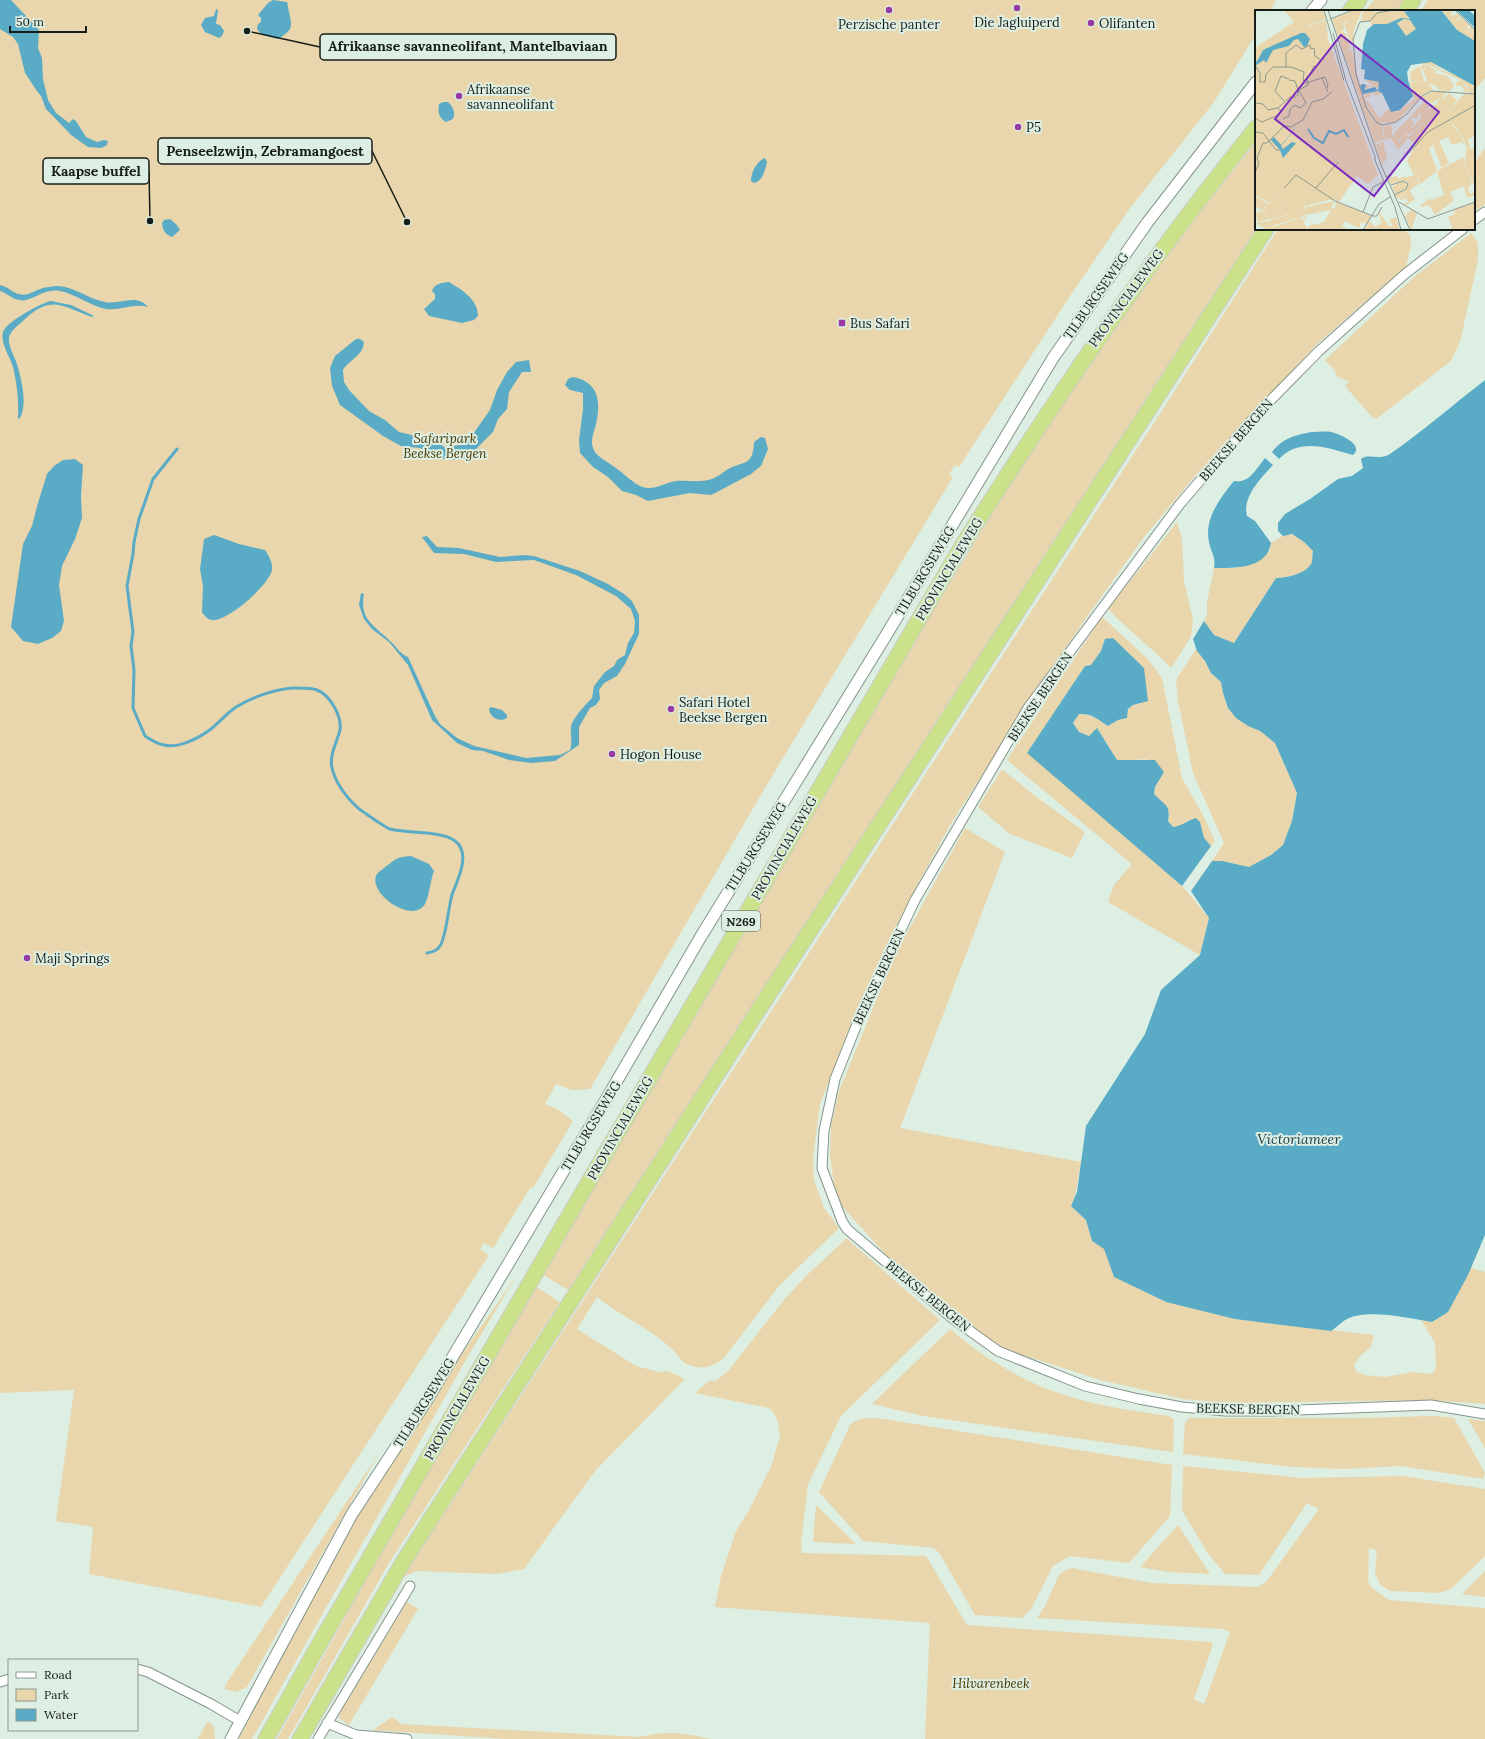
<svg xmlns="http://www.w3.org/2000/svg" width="1485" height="1739" font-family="Lora,serif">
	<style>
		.green { fill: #e9d6ac }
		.water { fill: #5aabc6 }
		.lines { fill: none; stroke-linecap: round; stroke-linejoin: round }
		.stream { stroke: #5aabc6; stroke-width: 3 }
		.minor-casing { stroke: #849489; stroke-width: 11 }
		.tertiary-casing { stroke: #849489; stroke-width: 13 }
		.trunk-casing { stroke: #cccdcc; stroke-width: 17 }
		.minor { stroke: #fff; stroke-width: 9 }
		.tertiary { stroke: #fff; stroke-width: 11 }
		.trunk { stroke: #cce28a; stroke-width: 15 }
		.poi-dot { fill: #9739a2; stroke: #ddeee2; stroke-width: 1.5 }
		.labels { text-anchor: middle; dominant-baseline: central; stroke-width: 4; stroke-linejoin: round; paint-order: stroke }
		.shield { fill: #ddeee2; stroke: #525b55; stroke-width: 1 }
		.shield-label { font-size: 12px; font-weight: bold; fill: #161c18 }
		.poi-label { font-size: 13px; fill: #161c18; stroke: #ddeee2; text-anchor: start }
		.street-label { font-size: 13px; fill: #161c18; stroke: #ddeee2 }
		.park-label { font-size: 13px; font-style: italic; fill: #4c3903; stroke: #ddeee2 }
		.water-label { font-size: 14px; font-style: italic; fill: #1d424f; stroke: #ddeee2 }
		.inset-river { fill: none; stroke: #5aabc6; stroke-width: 2 }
		.inset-road { fill: none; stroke: #8d9a91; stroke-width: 1 }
		.view { fill: #7b2cbf; fill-opacity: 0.15; stroke: #7b2cbf; stroke-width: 2 }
		.inset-edge { fill: none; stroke: #161c18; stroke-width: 2 }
		.leader { fill: none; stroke: #161c18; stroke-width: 1.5 }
		.callout-dot { fill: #161c18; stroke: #ddeee2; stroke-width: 1.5 }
		.callout { fill: #ddeee2; stroke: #161c18; stroke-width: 1.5 }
		.callout-label { font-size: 14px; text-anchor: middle; font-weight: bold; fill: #161c18 }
	</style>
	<rect width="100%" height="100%" fill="#ddeee2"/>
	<path class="green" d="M0 0H1276L1270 11H1256V34L1214 102 1130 208 1070 296 959 467 955 465 949 474 953 477 766 786 590 1089 572 1090 556 1084 545 1104 557 1109 573 1121 533 1188H530L493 1248 484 1243 480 1249 489 1255 261 1607 89 1574 93 1527 56 1521 74 1390 0 1393Z
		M1374 0H1405L1398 11H1365Z
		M1428 0H1485V78L1474 90V11H1421Z
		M1256 142V229L568 1290 542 1274 904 658 1027 457 1082 374 1132 305 1201 211Z
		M1485 148V204L1474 212V163Z
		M1278 229H1403L1410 235 1411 245 1406 267 1318 343 1194 477 1144 537 1084 621 1019 717 952 822 916 887 883 952 852 1021 820 1104 813 1157 814 1180 824 1208 839 1228 779 1286 723 1359C712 1367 702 1370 689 1365 680 1362 678 1354 671 1348 649 1328 621 1316 597 1297L577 1329 636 1366 659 1372 668 1371 685 1379 595 1471 524 1569 496 1574 416 1571 403 1577 1163 409Z
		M1471 233 1478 243V260L1460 342 1451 361 1376 419 1372 417 1345 386 1349 381 1338 377 1335 374 1336 372 1325 360 1414 277Z
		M1177 522 1182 539 1184 581 1193 620 1191 637 1171 668C1151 647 1128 630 1108 609Z
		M1286 534C1297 534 1306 544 1313 551 1312 555 1313 561 1311 564 1305 574 1286 578 1276 578L1234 643 1214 635 1204 621 1207 615V603L1214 568H1237L1270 551 1271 543Z
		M1102 617 1148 659 1162 678 1182 778 1204 817 1215 841 1211 846 1204 839 1200 822 1188 820 1181 826 1173 827 1168 821C1171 805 1163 804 1154 794L1155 787 1164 772 1146 759 1123 761 1117 760 1097 728 1089 736 1079 732 1073 723 1079 714C1091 714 1098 719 1108 726L1118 720 1127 718 1128 709 1133 705 1141 704 1105 639 1101 651 1091 665 1085 666 1028 753 1182 886 1209 918 1200 955 1108 902 1114 885 1132 864 1007 760Z
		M1196 649 1205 661 1211 673 1221 682 1223 693 1228 708 1236 718 1248 726 1260 731 1275 743 1297 793 1292 821 1283 845 1271 855 1249 867 1222 861H1212L1224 843 1193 773 1178 701 1176 680Z
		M1002 769 1039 799 1085 832 1072 858 1010 834 978 807Z
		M965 828 1005 852 900 1128 1081 1162 1076 1192 1071 1206 1086 1220 1092 1241 1104 1249 1114 1277 1166 1302 1235 1319 1374 1335 1371 1347 1359 1357 1354 1365 1357 1372 1365 1375 1385 1377 1413 1372 1432 1374 1436 1368 1435 1343 1421 1320 1432 1322 1448 1312 1471 1268 1485 1272V1404L1428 1400 1224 1403 1183 1399 1100 1380 1001 1348 953 1313 886 1255 840 1204 834 1184 830 1156 831 1126 839 1091 885 979 904 938Z
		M847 1238 853 1244 940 1320 841 1416 808 1484 801 1543 802 1553 926 1556 967 1625 1211 1642 1213 1645 1194 1699 1204 1704 1230 1632 1223 1629 1037 1618 1045 1606 1059 1575 1064 1571 1072 1568 1151 1583 1258 1587 1266 1582 1319 1509 1307 1503 1259 1575 1225 1574 1207 1552 1182 1510 1183 1466 1301 1478 1403 1476 1485 1489V1556L1451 1589 1440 1593 1390 1591 1380 1584 1375 1573 1377 1550 1369 1548 1368 1581 1372 1588 1389 1600 1485 1608V1739H925L930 1623 715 1607 721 1576 736 1531 748 1512 771 1467 780 1436 778 1422 774 1413 769 1408 695 1393 709 1381H716L728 1371 783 1301 806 1276Z
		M517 1275 467 1358 252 1739H239L314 1592 363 1506 446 1377Z
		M535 1286 560 1302 389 1563 288 1739H277L439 1450Z
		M950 1329C985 1359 1026 1384 1071 1397 1103 1407 1137 1411 1169 1416L1174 1420 1173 1452 923 1416 872 1404Z
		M1434 1416 1454 1418 1485 1473 1483 1479 1401 1466 1345 1469 1292 1467 1183 1454 1185 1423 1189 1418H1359Z
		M865 1418H877L1172 1465 1170 1516 1129 1563 1070 1556 1053 1566 1031 1609 1022 1618 975 1615 940 1554 934 1548 863 1541 819 1492 850 1425 855 1421Z
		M1468 1419 1485 1421V1448Z
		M379 1453 247 1687 236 1692 224 1689 228 1681Z
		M816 1505 856 1544 813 1542Z
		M1178 1525 1210 1574 1168 1572 1140 1567Z
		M1485 1571V1597L1462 1594Z
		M407 1602 418 1609 349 1725 339 1718 341 1711Z
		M392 1717 402 1724 640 1737C670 1730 681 1733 711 1739H506L373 1730Z
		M207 1722 211 1723 214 1728 215 1739H198Z"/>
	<path class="water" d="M0 0H11L39 30 38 48 42 58 43 79 48 100 56 113 69 123 73 119 76 121 86 137 97 142 104 140 108 141 107 145 101 148 88 147 71 135 53 116 46 109 41 96 37 91 25 73 18 44 13 37 0 29Z
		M273 0 287 2C288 5 288 8 289 12 293 28 292 30 278 39L262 35 257 29 258 24 261 22V18L258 15 268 3Z
		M216 9 218 10 216 24 220 25 224 31 222 36 219 38 205 32 201 25 205 18 214 16Z
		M443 102H448C453 107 456 112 453 119L446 122C438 117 438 112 439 104Z
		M765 158 767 162C765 170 763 181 754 183L751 181C751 173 756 161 765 158Z
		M170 219 177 225 180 230 172 237C165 234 163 231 162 223L164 220Z
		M449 282C462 290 478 299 478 316L474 320 462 323 429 316 424 309 435 299V294L432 291C435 283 442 283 449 282Z
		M0 285C9 287 13 293 19 294 26 297 36 290 43 288 48 287 53 286 58 286 75 287 89 299 105 302 121 305 136 293 148 307 134 303 120 311 106 309 90 306 76 294 60 291 43 288 31 303 19 300 12 299 7 293 0 291Z
		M51 301 71 305 94 316 92 317C63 307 52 294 25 319 20 324 11 330 9 337 8 345 13 354 16 361 21 377 28 403 20 418L18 419C19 403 17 383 13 367 10 357 0 343 3 332 6 322 41 303 51 301Z
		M356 339H360L364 342C363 356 350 359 343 370L344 382 349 390 369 411 385 420 399 432 437 441 444 447 461 445 473 434 490 410 497 390 507 372 516 362 529 360 531 372H522L509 392 507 409 498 419 493 432 467 458 455 460 444 459 436 457 420 448 401 446 383 436 340 405 332 386 330 368 335 356Z
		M573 377C599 382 601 402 596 424 594 433 590 440 593 448 596 457 607 461 613 466 623 472 630 481 640 486 653 492 663 483 676 481 688 480 700 483 712 479 717 477 721 474 725 471 741 460 753 469 754 442L761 437 765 438 768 449 761 466 751 474 717 492 711 495 690 493 648 501 636 495 622 491 608 477 593 467 580 453 579 440 583 409V393L570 390 565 385 568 379Z
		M1485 380V1235L1468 1275 1448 1312 1432 1322C1411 1318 1368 1309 1349 1318 1342 1321 1337 1327 1331 1331L1235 1319 1166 1302 1114 1277 1104 1249 1092 1241 1086 1220 1071 1206 1077 1192 1086 1126 1145 1034 1161 990 1200 955 1209 918 1191 891 1212 861H1222L1249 867 1271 855 1283 845 1292 821 1297 793 1275 743 1260 731 1248 726 1236 718 1228 708 1223 693 1221 682 1211 673 1205 661 1197 651 1193 639 1204 621 1214 635 1234 643 1276 578C1286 578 1305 574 1311 564 1313 561 1312 555 1313 551L1304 542 1292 534 1283 536 1278 531V523L1285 514 1310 499 1338 479 1352 476 1363 468 1361 459C1368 453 1379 461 1390 454 1422 432 1454 404 1485 380Z
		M1312 432C1318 432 1325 431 1331 432 1340 434 1365 445 1353 455 1328 448 1300 437 1279 459L1272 452C1283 438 1295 435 1312 432Z
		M1265 458 1273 465C1261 478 1242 497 1247 516L1255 521 1271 543C1267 569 1235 568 1214 568 1216 556 1211 553 1209 542 1204 519 1220 498 1234 481 1249 484 1256 469 1265 458Z
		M75 459 83 465 81 496 82 518 75 539 62 566 59 585 64 621 61 631 52 638 38 644 23 641 11 627 23 544 32 526 38 503 47 474 54 466 63 460Z
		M214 535 239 544 265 550C269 556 273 563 272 570 269 585 227 623 211 620 207 619 204 615 202 612L203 586 200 569 204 539Z
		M427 536 437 547 459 548 500 557 523 555 534 556 580 571 608 584 624 594 632 601 639 615V634L625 664 617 676 604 683 599 690 600 699 596 705 590 708 579 727V745L555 761 531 763 509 760 483 751 472 750 457 743 432 720 408 665 389 642 372 629 364 619 359 605 361 593 364 594C359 620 375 626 390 641 397 647 400 654 408 657L435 716 440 724 457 738 474 746 526 758 560 755 570 750C573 742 570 735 571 727 572 719 586 704 592 698L594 686 605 672 614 666 617 660 625 655 628 643 634 633 635 621 631 609 616 596 576 575 534 560 496 562 464 554 434 553 422 537Z
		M1113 638 1144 668 1148 701 1133 705 1128 709 1127 718 1118 720 1108 726C1098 719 1091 713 1079 714L1073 723 1079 732 1089 736 1097 728 1117 760H1155L1164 772 1155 787 1154 794C1164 805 1171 804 1168 821L1173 827C1182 826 1188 820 1196 818L1200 822 1204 838 1211 846 1182 886 1027 753 1085 666 1091 665 1101 651 1105 639Z
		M491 707 502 710 507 715V718C499 723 490 717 489 709Z
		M411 856 429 864 434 871C430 881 430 894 425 904 413 925 366 893 377 874 379 871 382 870 384 868 396 859 396 857 411 856Z"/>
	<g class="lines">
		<path class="stream" d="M177 449 153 479 139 519 134 542 133 554 127 586 133 632 131 646 134 670 133 708 145 736C151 740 157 744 164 745 178 749 199 738 211 729 220 722 227 713 236 707 252 697 280 687 299 688 305 688 312 688 317 690 330 695 342 716 340 730 337 742 329 755 332 768 336 784 346 797 358 808 360 810 388 829 390 829 423 837 480 823 458 879 456 886 452 892 451 899 448 911 446 937 440 946 437 951 432 952 427 953"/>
		<defs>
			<path id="minor" d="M1474 220 1485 212
				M1463 229 1405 274 1319 351 1258 413 1180 504 1028 708 915 900 859 1019 835 1079 824 1131 822 1168 842 1221 847 1229 952 1318 998 1351 1085 1386 1139 1399 1182 1407 1225 1411H1272L1431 1405 1485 1414
				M137 1669 148 1672 211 1704 240 1721
				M0 1682 9 1679
				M327 1723 356 1735 407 1739
				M318 1739 410 1586"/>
			<path id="tertiary" d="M1312 11 1321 0
				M231 1739 352 1514 427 1400 597 1115 700 938 885 637 1053 358 1147 223 1256 82"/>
			<path id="trunk" d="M1350 11 1359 0
				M1406 11 1413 0
				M266 1739 320 1643 574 1207 962 546C1053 402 1148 261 1256 128
				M300 1739 405 1559 752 1020 1266 229"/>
		</defs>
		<use href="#minor" class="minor-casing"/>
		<use href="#tertiary" class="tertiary-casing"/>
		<use href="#trunk" class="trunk-casing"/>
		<use href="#minor" class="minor"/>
		<use href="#tertiary" class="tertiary"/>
		<use href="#trunk" class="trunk"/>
	</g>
	<g class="poi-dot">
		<circle cx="1017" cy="8" r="4"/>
		<circle cx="889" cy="10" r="4"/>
		<circle cx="1091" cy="23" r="4"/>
		<circle cx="459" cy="96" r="4"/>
		<circle cx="1018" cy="127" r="4"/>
		<rect x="838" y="319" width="8" height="8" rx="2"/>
		<circle cx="671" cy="709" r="4"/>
		<circle cx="612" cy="754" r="4"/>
		<circle cx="27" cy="958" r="4"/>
	</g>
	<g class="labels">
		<rect class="shield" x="722" y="911" width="38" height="20" rx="3"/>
		<g class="shield-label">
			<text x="741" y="921">N269</text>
		</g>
		<g class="poi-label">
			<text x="1017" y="22" text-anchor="middle">Die Jagluiperd</text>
			<text x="1099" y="23">Olifanten</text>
			<text x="889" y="24" text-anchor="middle">Perzische panter</text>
			<text x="467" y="89">Afrikaanse<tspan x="467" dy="15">savanneolifant</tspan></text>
			<text x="1026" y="127">P5</text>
			<text x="850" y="323">Bus Safari</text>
			<text x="679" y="702">Safari Hotel<tspan x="679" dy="15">Beekse Bergen</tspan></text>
			<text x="620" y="754">Hogon House</text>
			<text x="35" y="958">Maji Springs</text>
		</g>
		<g class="street-label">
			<text transform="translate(1096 296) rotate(-55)">TILBURGSEWEG</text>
			<text transform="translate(1126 298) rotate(-54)">PROVINCIALEWEG</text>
			<text transform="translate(1236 440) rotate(-49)">BEEKSE BERGEN</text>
			<text transform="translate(949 569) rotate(-59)">PROVINCIALEWEG</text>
			<text transform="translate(925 571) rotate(-59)">TILBURGSEWEG</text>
			<text transform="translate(1040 697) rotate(-56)">BEEKSE BERGEN</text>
			<text transform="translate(756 847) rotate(-58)">TILBURGSEWEG</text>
			<text transform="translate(784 848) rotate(-60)">PROVINCIALEWEG</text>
			<text transform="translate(879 977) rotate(-65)">BEEKSE BERGEN</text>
			<text transform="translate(591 1126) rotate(-59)">TILBURGSEWEG</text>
			<text transform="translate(620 1128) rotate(-60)">PROVINCIALEWEG</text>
			<text transform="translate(928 1296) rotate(39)">BEEKSE BERGEN</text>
			<text transform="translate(424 1403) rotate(-58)">TILBURGSEWEG</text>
			<text transform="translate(457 1408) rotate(-60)">PROVINCIALEWEG</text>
			<text transform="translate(1248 1409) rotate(1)">BEEKSE BERGEN</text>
		</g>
		<g class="park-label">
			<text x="445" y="438">Safaripark<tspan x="445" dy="15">Beekse Bergen</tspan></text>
			<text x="991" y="1683">Hilvarenbeek</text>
		</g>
		<g class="water-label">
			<text x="1299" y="1139">Victoriameer</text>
		</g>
	</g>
	<g transform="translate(1255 10)">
		<rect width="220" height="220" fill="#ddeee2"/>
		<path d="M29 0H68L71 9 54 15 51 17 71 10 73 29 123 165 113 174 102 166 84 192 78 189 50 196 48 186 50 201 51 197 80 191 75 200 51 205 50 202 51 211 46 203 47 207 17 216 15 210 48 201 33 205 14 194 20 187 41 199 12 182 20 187 14 193 0 185V38L39 12ZM100 0H107L99 20 97 36 89 14 96 10 88 13 89 19 84 24 88 22 91 24 95 38 90 43 95 39 97 41 106 83 119 111 127 116 129 129 120 133 121 135 128 131 132 149 127 155 77 9ZM108 0H119V3L127 0H148L164 20 145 40 117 17 116 12 106 11ZM186 0H192L191 2 197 0 196 6 203 4 206 7 198 11 207 8 214 15 212 18 214 20 215 15 220 22 207 20 220 23V31L202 20ZM169 51 176 52 187 60 209 68 218 74 220 83 210 82 214 81V79L211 74 207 72 214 79 210 82 207 76H200L203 71H207L172 54H170L182 61 170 65 166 56 169 55 170 64V55H167ZM165 56 169 71H155L156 62ZM176 62 193 66 199 76 195 81 184 80 180 75 174 74 170 66ZM110 70H122L125 74 122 78 114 77 109 80 110 76 105 75 108 84 126 81 127 83 120 86 119 83 115 84 116 86 109 89 108 86 113 85H108L104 74 119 76ZM172 71 178 80 170 83 141 112 122 113 110 91 113 90 124 108 134 99 142 102 161 88 158 87 157 77 173 79 156 77 155 72ZM194 81 178 93 165 88 176 82ZM194 83 202 90 190 105 209 84H220V126L213 129 215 139H220V177L209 155 212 138 208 128 203 119 194 111 205 123 210 137 206 132 197 135 193 127 184 131 194 153 187 158 178 135 174 138 182 161 165 174 158 155 164 174 142 188 140 185 151 179 153 173 148 170 136 174 133 168 141 166 144 169 150 166 151 168 159 165 152 151 161 135 153 128 143 140 136 128 130 131 128 116 136 114 137 124 144 132 149 125 155 126 167 113 170 116 167 112 158 122 156 119 166 108 164 101 163 109 155 107 166 95 171 90 174 96 172 101 181 93 187 98 182 93 186 86 189 87 185 92ZM155 107 159 114 156 117 157 123 149 125 143 131 141 129 145 128 141 129 139 123ZM209 147V156L217 173 213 178 215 184 220 182V185L212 188 209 176 195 182 199 190 180 205 174 195 166 197 165 196 175 188 176 190 189 185 182 161ZM145 172H151L152 177 140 184 137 177ZM154 180 160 189 152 195 149 194 153 192 150 188 146 190 144 188ZM0 186 13 194 7 200 0 197ZM81 192 117 206 112 214 106 212 104 218 89 211 87 216 94 220H54L53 216 69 212 77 198H80ZM220 192V220H191L197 218 193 207 200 204 199 200ZM14 194 32 205 16 209 7 201ZM157 200 162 204 156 220 150 205ZM6 201 13 207 15 209 3 212 1 203ZM124 202 135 217 138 216 134 210 141 207 145 220H109L115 211 120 217 126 213ZM47 208 53 220H13L0 213 15 211 17 217Z" fill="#e9d6ac"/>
		<path d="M148 0 152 2V0H186L202 20 220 31V76L176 52 156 55 152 62 153 70 158 86 145 100 136 102 127 83 123 81 124 72 109 69 110 60 106 59 108 34 112 20 119 14H132L146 8 155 9ZM149 9 155 10 161 19 151 26 142 13ZM201 0H214L220 6V18ZM46 23H50L55 29 52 36 49 37 43 29 39 30 34 36 18 40 11 53 9 50 0 56 8 40ZM109 74 111 75 109 80 120 77 123 81 108 84 105 75ZM44 114 26 136 28 139 37 132 41 133 28 148 25 140 16 130 19 127 26 135Z" fill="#5aabc6" fill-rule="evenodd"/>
		<path class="inset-river" d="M0 55 10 42 23 35 32 33 37 28 46 27 50 32M53 119 59 128 68 133 74 121 81 124 89 120 93 127"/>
		<path class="inset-road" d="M69 0 89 71M73 0 126 155 155 220M139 0 122 3 115 11 105 12 98 29 101 64 111 97 121 112 127 115 141 112 152 104 167 86 176 81 220 84M200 0 220 20M75 9 98 0M78 23 91 71 121 149M0 55 5 63V72H10L11 64 18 57H36L49 62 48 70 51 73 67 68 73 82M31 58V43L41 35 47 39 55 35 56 39 59 38 60 46 66 50M56 63 58 57 63 55 68 48M66 68 70 67 73 74 72 78M34 70 40 71 43 80M42 86 44 80 53 75 52 67 56 63M29 91 20 81 26 66 34 69M0 93 8 94 13 100 22 98 26 101 23 105M22 99 35 87H41M0 108 7 112 23 105M28 109 34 106 35 99 40 95 45 98 51 93 43 79M0 122 8 123 21 140H25M119 148 140 197 146 220M0 163 4 153 2 148 8 133H12L29 116 36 117 48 110 57 92 68 89 77 82M132 167 173 122 219 96M136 175 148 171 153 174 151 179 139 185M29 178 41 165 80 191 118 206M61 178 83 152M144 192 173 209 220 192M108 202 118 177 128 172M118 206H122L127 197M108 220 124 194 135 187"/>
		<path class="view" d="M86 25 184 102 119 186 20 109Z"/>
		<rect width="220" height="220" class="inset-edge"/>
	</g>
	<path class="leader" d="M247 31L320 47M407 222L372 151M150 221L149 171"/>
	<g class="callout-dot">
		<circle cx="247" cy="31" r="4"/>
		<circle cx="407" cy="222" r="4"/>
		<circle cx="150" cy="221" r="4"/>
	</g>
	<g class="callout">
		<rect x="320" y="34" width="296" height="26" rx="4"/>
		<rect x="158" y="138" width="214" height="26" rx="4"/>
		<rect x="43" y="158" width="106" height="26" rx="4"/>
	</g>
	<g class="callout-label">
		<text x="468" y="51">Afrikaanse savanneolifant, Mantelbaviaan</text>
		<text x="265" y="156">Penseelzwijn, Zebramangoest</text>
		<text x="96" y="176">Kaapse buffel</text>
	</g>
	<rect x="8" y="1659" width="130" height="72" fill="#ddeee2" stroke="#8d9a91"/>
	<rect x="16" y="1672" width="20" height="6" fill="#ffffff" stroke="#8d9a91"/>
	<text x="44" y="1679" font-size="12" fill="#161c18">Road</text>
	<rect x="16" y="1689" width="20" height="12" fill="#e9d6ac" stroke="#8d9a91"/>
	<text x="44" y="1699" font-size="12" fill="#161c18">Park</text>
	<rect x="16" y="1709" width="20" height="12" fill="#5aabc6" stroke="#8d9a91"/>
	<text x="44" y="1719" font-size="12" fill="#161c18">Water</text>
	<path d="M10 26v6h76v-6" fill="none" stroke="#161c18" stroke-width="2"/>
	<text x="16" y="26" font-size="12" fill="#161c18" stroke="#ddeee2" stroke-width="3" paint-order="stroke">50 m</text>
</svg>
